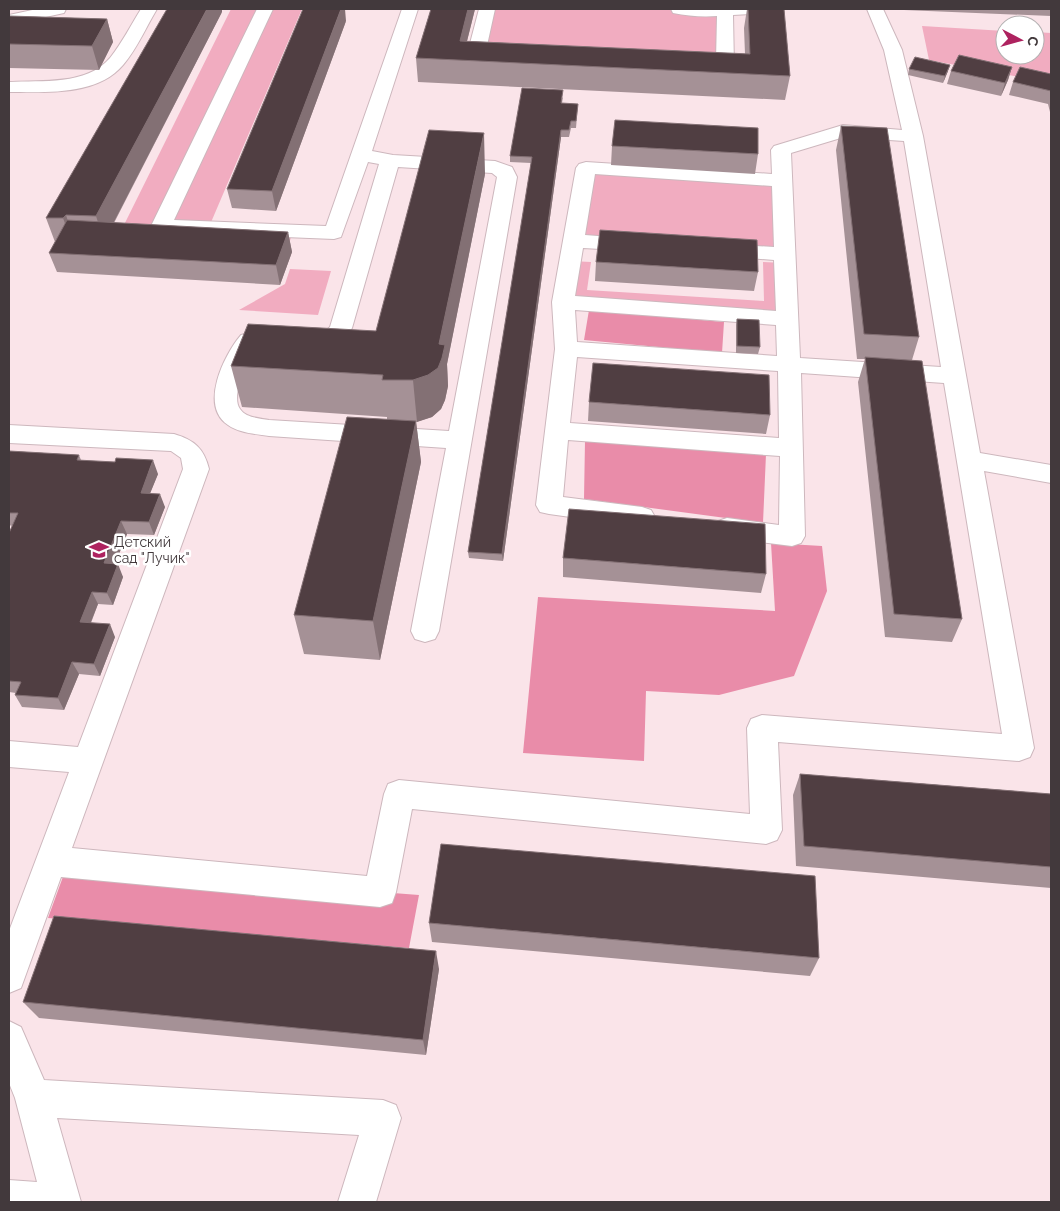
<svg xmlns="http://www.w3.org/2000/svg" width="1060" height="1211" font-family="Raleway,sans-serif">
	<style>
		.green { fill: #f1acc0 }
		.forest { fill: #e98ca9 }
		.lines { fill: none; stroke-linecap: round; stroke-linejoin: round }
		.minor-casing { stroke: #cdb7bd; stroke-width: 2 }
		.minor { fill: #fff; fill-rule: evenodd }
		.wall { fill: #a59196 }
		.shaded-wall { fill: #837074 }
		.building { fill: #503e42; stroke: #837074 }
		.labels { text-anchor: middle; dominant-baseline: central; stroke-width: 5; stroke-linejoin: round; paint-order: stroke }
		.poi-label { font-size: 14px; fill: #42393c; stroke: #fff; text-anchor: start }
	</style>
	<rect width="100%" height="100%" fill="#fae4e9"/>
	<path class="green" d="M231 9H302L209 227 293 232 288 246 118 237Z
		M487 9H679L700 12 725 11V67L476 55Z
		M922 26 1005 31V55H1035V32L1051 33V83L929 60Z
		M586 168 782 181 785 254 574 241Z
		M571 261 591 262 587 290 764 301 763 262 785 263 787 319 563 302Z
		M290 269 331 271 318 315 239 310 285 284Z"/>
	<path class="forest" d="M589 310 724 322 722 353 584 340Z
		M585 441 766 454 763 523 584 499Z
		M771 543 822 546 827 591 794 676 719 695 646 691 644 761 523 753 538 597 775 611Z
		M68 863 380 892 419 895 409 948 48 918Z"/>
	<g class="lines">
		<defs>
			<path id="minor" d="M37 9H66L64 13 9 25V15Z
				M141 9H157C146 27 137 49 123 65 97 96 45 92 9 92V82C42 80 86 86 110 58 122 43 131 25 141 9Z
				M257 9H273L174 220 326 226 402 9H418L372 151 393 155 495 161 512 167 517 177 439 631 435 639 425 642 415 639 411 631 446 448 269 436C256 434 239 433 228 425 199 406 224 355 241 335L249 333 257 335 260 340C252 354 229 394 240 409 246 418 259 418 269 420L449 431 497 177 492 173 398 167 352 328C340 348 321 350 299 344L296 339 299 334 324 332 330 327 379 164 368 162 341 237 334 239 161 232 154 230 151 226Z
				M479 9H495L486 50 506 52 509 56 506 60 500 61 470 59 467 55Z
				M671 9H771L769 13 733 15 734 67 731 71C721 73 707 72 697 70L694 66 697 62 716 61 717 16C702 17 688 16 673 13Z
				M867 9H883L902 50 923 136 980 453 1051 465V483L984 471 1034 748 1030 757 1019 761 778 742 782 830 777 840 766 844 412 809 396 892 392 903 380 907 61 877 21 988 9 993V931L69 772 9 767V741L78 747 183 469 181 458 171 451 9 443V425L174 434C194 440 204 448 209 469L72 848 367 876 384 794 388 784 399 780 750 814 747 728 751 719 762 715 1002 734 944 383 801 373 805 536 801 543 792 546 727 538 718 535 714 528 718 521 727 518 779 525 780 456 568 440 563 497 642 507 651 510 655 517 651 524 642 527 549 514 540 512 536 505 555 349 552 302 576 168 579 164 586 162 772 174 771 150 774 146 843 125 902 130 884 50ZM844 137 904 141 941 367 800 358 791 153ZM595 174 772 186 774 247 721 244 714 245 710 250 714 255 721 256 774 260 776 311 575 296 583 248 636 251 643 249 646 245 643 241 636 239 585 235ZM575 310 776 325 777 356 577 342ZM577 357 778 371 779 438 570 423Z
				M9 1021 21 1027 44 1080 383 1100 396 1105 401 1118 376 1202H338L359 1135 57 1118 81 1202H9V1180L37 1182 15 1098 9 1083Z"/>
		</defs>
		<use href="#minor" class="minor-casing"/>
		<use href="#minor" class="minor"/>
	</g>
	<path class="wall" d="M431 9H475L467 41 745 54 744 28 747 9H784L790 76 785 100 418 82 416 58Z
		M880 9H1051V16Z
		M222 12 114 223 288 232 292 252 280 285 57 272 49 253 55 242 46 218Z
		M9 16 107 19 113 42 99 70 9 68Z
		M346 21 276 211 232 208 227 189Z
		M1012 67 1008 80 1001 96 947 84 951 71Z
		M909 69 948 71 943 83 908 75Z
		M1051 74V116L1048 104 1009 95 1013 82Z
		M563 97 562 103 578 104 576 128H571L569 137H561L503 561 469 558 468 552 531 163 510 162V156Z
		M841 126 919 337 912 360 962 619 952 642 885 637 858 382 865 359H857L836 150Z
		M612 146 758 154 755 174 611 165Z
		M485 174 447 364 448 386 445 400 441 409 432 417 416 422 421 462 380 660 304 654 294 615 387 419V417L242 407 231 366 376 331Z
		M596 262 758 272 754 291 595 281Z
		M737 319 760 347 758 354 736 353V325Z
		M589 402 770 415 766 434 588 421Z
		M9 451 79 455 81 460 158 474 150 493 165 507 154 535 127 534 115 564 123 577 113 605 98 604 91 623 115 637 100 676 79 674 64 710 22 707 15 695 16 693 9 692V533L12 526 9 525Z
		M563 558 766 574 761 593 563 577Z
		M800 774 1051 794V888L796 866 793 795Z
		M429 923 819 958 810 976 432 942Z
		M439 969 426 1055 39 1018 23 1002Z"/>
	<path class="shaded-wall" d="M207 9H222V12L104 241 96 216Z
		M341 9H345L346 21 276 211 272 191Z
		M468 9H475L462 61 460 41Z
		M107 19 113 42 99 70 92 46Z
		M950 65 948 71 943 83 945 76Z
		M1012 67 1008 80 1001 96 1005 83Z
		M561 130V137L503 561 502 554Z
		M484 133 485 174 447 364 448 386 445 400 441 409 432 417 417 422 413 380 439 344Z
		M66 215 74 240 72 243 63 218Z
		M288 232 292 252 280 285 276 265Z
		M416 421 421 462 380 660 373 621Z
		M153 460 158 474 145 506 141 493Z
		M160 494 165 507 154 535 149 522Z
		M121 521 127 534 110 576 104 563Z
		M118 564 123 577 113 605 107 593Z
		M92 592 98 604 86 634 80 622Z
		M110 624 115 637 100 676 94 664Z
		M72 662 79 674 64 710 58 698Z
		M436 951 439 969 426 1055 423 1040Z"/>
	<path class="building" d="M167 9H207L96 216 66 215 63 218H46Z
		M303 9H341L272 191 227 189Z
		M431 9H468L460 41 750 54 748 9H784L790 76 416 58Z
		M9 16 107 19 92 46 9 44Z
		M959 55 1012 67 1005 83 951 71Z
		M915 57 950 65 945 76 909 69Z
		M1020 67 1051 74V91L1013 82Z
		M522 88 563 90 561 103 578 104 576 121H571L569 130H561L502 554 468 552 532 157 510 156Z
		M615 120 758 128V154L612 146Z
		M841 126 887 128 919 337 864 334Z
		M429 130 484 133 439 344 445 345 442 358 438 368 428 375 413 380H382L383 375 231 366 248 324 376 331Z
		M67 220 288 232 276 265 49 253Z
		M600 230 757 240 758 272 596 262Z
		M737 319 759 320 760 347 737 346Z
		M865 357 922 361 962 619 894 614Z
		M593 363 769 375 770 415 589 402Z
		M347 417 416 421 373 621 294 615Z
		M9 451 79 455 77 460 115 462 116 458 153 460 141 493 160 494 149 522 121 521 104 563 118 564 107 593 92 592 80 622 110 624 94 664 72 662 58 698 15 695 21 682 9 681V533L18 513H9Z
		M569 509 765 524 766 574 563 558Z
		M800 774 1051 794V867L804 846Z
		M441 844 815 876 819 958 429 923Z
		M54 916 436 951 423 1040 23 1002Z"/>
	<defs>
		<symbol id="school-bare" viewBox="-9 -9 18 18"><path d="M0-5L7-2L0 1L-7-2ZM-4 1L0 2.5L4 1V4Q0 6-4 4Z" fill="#ae225f" stroke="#fff" stroke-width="2.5" paint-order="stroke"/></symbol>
	</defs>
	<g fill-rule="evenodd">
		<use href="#school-bare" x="85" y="536" width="28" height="28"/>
	</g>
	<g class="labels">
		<g class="poi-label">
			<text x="114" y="542">Детский<tspan x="114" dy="16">сад "Лучик"</tspan></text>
		</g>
	</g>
	<rect width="1060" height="1211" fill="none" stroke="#42393c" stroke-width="20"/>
	<g transform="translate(1020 40) rotate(96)"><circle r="24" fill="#ffffff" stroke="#b3b0b1"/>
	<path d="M0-4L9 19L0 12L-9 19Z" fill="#ae225f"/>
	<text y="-8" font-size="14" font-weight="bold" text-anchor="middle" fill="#42393c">С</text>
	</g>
</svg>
